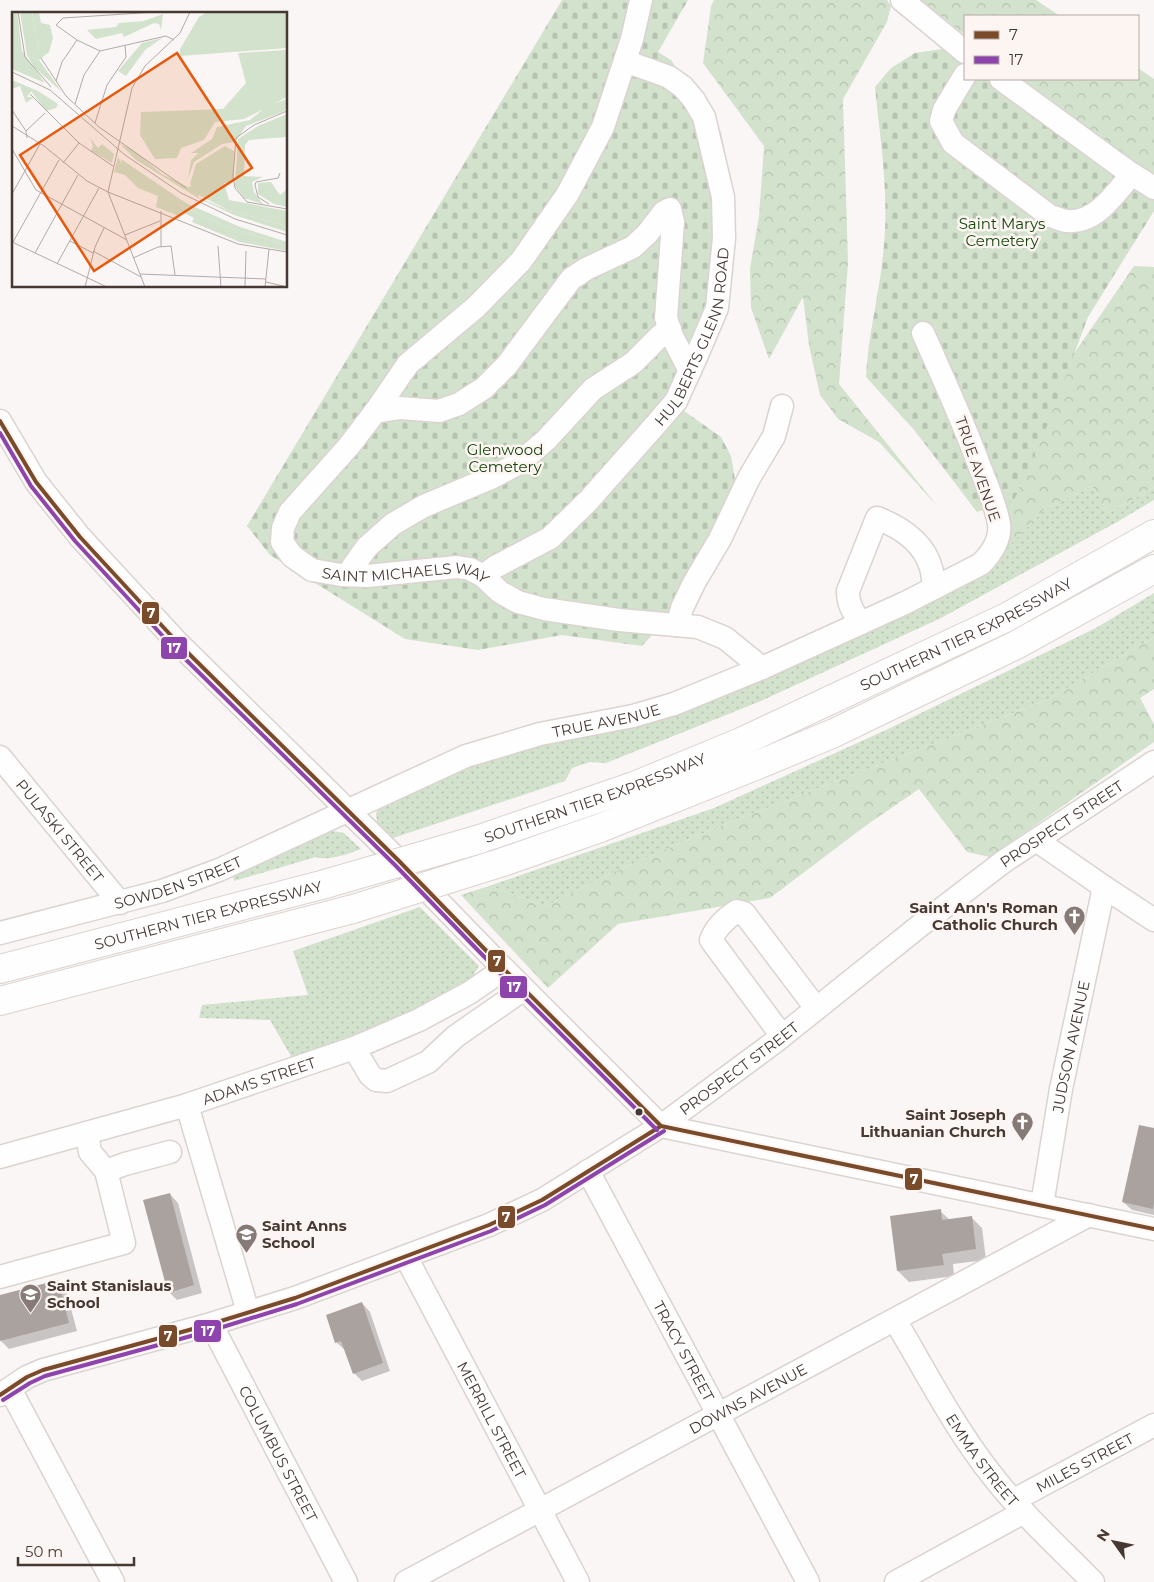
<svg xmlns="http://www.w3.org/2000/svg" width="1154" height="1582" font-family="Montserrat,sans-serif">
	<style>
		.grass { fill: url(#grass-dots) }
		.forest { fill: url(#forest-crowns) }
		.cemetery { fill: url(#cemetery-stones) }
		.shadow { fill: #0003 }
		.building { fill: #aaa29f }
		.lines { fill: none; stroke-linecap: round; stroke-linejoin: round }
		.minor-casing { stroke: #dbd3cf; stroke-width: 25 }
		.highway-casing { stroke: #dbd3cf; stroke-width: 30 }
		.minor { stroke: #fefefe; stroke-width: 22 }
		.highway { stroke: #fefefe; stroke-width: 28 }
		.highway-bridge-casing { stroke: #dbd3cf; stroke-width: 30; stroke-linecap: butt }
		.highway-bridge { stroke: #fefefe; stroke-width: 28 }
		.bus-1-casing { stroke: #fdf5f2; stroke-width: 8 }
		.bus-2-casing { stroke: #fdf5f2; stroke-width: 8 }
		.bus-1 { stroke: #7a4b2a; stroke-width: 4 }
		.bus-2 { stroke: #8e44ad; stroke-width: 4 }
		.bus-dot { fill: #463832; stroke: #fdf5f2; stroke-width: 2 }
		.labels { text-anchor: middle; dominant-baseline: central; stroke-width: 5; stroke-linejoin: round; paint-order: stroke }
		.park-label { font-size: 15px; fill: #14460b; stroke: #fdf5f2 }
		.street-label { font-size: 15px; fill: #463832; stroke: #fdf5f2 }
		.poi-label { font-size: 15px; font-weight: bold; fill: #463832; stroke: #fdf5f2; text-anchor: end }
		.inset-road { fill: none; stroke: #b2aaa7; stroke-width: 1 }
		.view { fill: #e8590c; fill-opacity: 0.15; stroke: #e8590c; stroke-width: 2.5 }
		.inset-edge { fill: none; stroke: #463832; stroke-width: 2.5 }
		.line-badge { stroke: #fdf5f2; stroke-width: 2 }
		.badge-label { font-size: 14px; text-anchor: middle; font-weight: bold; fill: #fff }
	</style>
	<defs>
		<pattern id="grass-dots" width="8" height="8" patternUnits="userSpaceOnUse" patternTransform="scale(1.25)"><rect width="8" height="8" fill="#d2e2cd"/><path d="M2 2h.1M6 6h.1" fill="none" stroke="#b6c3b0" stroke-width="1.8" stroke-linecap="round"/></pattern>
		<pattern id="forest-crowns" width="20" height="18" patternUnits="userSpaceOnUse" patternTransform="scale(1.25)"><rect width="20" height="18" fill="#d2e2cd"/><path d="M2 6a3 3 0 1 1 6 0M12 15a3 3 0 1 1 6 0" fill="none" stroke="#b6c3b0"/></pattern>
		<pattern id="cemetery-stones" width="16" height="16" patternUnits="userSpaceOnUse" patternTransform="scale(1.25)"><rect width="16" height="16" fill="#d2e2cd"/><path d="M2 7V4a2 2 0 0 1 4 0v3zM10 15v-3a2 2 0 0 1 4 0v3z" fill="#b6c3b0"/></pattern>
	</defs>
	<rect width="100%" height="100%" fill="#faf6f5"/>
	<path class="grass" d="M1092 486 1109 513 1154 487V500L1117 522 941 618 761 701 606 763 590 762 572 768 565 781 393 838 377 823 376 813 383 803 483 757 616 728 1001 554 1045 509Z
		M1154 593V637L1049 699 713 829 607 875 546 906 489 886 714 808 886 730 1096 628Z
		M333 831 344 833 361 849C348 854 330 861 316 857L234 881 232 873 325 833Z
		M420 907 479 966 472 977 399 1018 292 1058 270 1020 199 1018 202 1005 308 995 293 951Z"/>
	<path class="forest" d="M714 0H887L891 6 887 22 843 99 848 263 839 384 938 507 879 442 838 419 820 395 809 345 803 297 769 359 751 308 750 269 759 216 764 146 703 63 711 6Z
		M920 0H1036L1060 16H965V35Z
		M1138 68 1154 79V174L1106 144 1022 79H1138Z
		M1134 266 1154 267V487L1109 513 1092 486 1045 509 1001 554 1005 473 1058 377Z
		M1154 637V689L1140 698 1154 724V742L990 857 967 852 919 789 868 824 770 898 618 924 548 988 461 895 489 886 546 906 607 875 713 829 1049 699Z"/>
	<path class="cemetery" d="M562 0H688L658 52 671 60 721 132 736 210 726 310 684 411 721 437 731 456 736 485 677 608 642 646 562 635 478 650 405 639 270 555 247 526Z
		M949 48 965 60V79H992L1154 195V211L1088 317 1044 434 1014 500 977 512 915 431 866 377C868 332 881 289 884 244 889 192 880 138 875 87L891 68 915 53Z"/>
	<path class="shadow" d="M1154 1129V1215L1132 1210 1123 1202Z
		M170 1194 178 1203 202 1293 177 1300 169 1292Z
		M940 1211 950 1220 971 1217 982 1228 986 1260 953 1264 954 1276 909 1282 898 1271 892 1217Z
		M58 1282 66 1290 77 1331 9 1349 1 1341 0 1338V1297Z
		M362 1303 370 1312 390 1371 362 1381 354 1373 345 1350 336 1342Z"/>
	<path class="building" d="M1139 1125 1154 1128V1202L1153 1209 1122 1202Z
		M170 1193 194 1285 168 1293 143 1200Z
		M941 1209 942 1220 972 1216 976 1249 942 1254 944 1265 897 1271 890 1216Z
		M58 1280 69 1323 0 1341V1295Z
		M362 1302 383 1363 353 1374 341 1341 335 1343 326 1315Z"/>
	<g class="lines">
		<defs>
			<g id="minor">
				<path id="s1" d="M641 0 632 39 603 127 567 195 521 261 476 307 408 364 375 412 349 446 290 512 283 528 282 542 292 556 312 570 341 575 367 576 457 567 470 569 483 576 500 592 518 602 544 609 619 620 698 627 725 638 762 668"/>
				<path d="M902 0 965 52"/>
				<path d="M965 75 944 110 941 121 953 143 1050 216C1055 217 1062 221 1068 221 1096 224 1116 192 1132 174"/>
				<path d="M1001 79 1127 171 1154 188"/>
				<path d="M375 412 400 408 439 411 459 404 484 388 507 365 571 279 586 269 633 247 647 234 664 212 670 209 673 222 666 318 671 334 690 371"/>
				<path d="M0 421 36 482 80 537 177 642 400 862 504 969 661 1126 1154 1229"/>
				<path d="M347 575 367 547 393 524 424 506 493 477 519 463 546 440 593 389 633 363 660 336 670 329"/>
				<path id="s2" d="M483 576 495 567 550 538 588 501 658 422 676 401 697 355 717 308 724 238 723 197 704 117 694 100 683 87 669 77 625 61"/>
				<path d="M861 623C853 612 848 605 848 591L877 518C900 527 924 542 931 568 933 574 933 581 934 588"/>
				<path d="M677 625 682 608 694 583 720 539 749 478 774 436 782 406"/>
				<path id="s3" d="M0 757 120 903"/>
				<path d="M1036 840 1104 887 1154 920"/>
				<path id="s4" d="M0 933 162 891 219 870 466 756 540 734 633 716 674 704 762 668 905 603 981 564C991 554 1001 539 999 524 996 506 988 487 981 470 964 423 943 378 923 333"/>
				<path d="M782 1036 711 940C716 927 725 919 737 911L744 913 816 1008"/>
				<path d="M354 1048 370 1075 376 1080 387 1081 428 1062 456 1036 524 989"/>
				<path d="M187 1105 248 1312"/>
				<path id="s5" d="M0 1157 187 1105 354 1048 419 1020 469 993 504 969"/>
				<path d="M106 1171 125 1164 170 1152"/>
				<path id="s6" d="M588 1171 808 1582"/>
				<path id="s7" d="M1042 1205 1061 1089 1104 887"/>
				<path id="s8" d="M406 1257 578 1582"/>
				<path d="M0 1277 124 1243 106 1171 90 1152 87 1133"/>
				<path id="s9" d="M895 1320C926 1372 954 1427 991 1474 1021 1513 1059 1547 1093 1582"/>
				<path id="s10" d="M211 1324 346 1582"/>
				<path d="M10 1389 113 1582"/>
				<path id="s11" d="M0 1395 27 1377 43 1370 211 1324 295 1298 489 1225 542 1200 661 1126 776 1041 922 924 1003 862 1154 762"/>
				<path id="s12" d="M1014 1500 1154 1425"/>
				<path id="s13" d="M406 1582 1089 1215"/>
				<path d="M896 1582 1024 1512"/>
			</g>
			<g id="highway">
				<path id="s14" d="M480 839 634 786 741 742 1007 617 1154 534"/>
				<path d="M503 862 600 828 760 764 834 733 1016 645 1154 569"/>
				<path id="s15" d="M0 969 325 884"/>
				<path d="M0 1001 353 909"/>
			</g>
		</defs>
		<use href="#minor" class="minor-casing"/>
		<use href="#highway" class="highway-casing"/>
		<use href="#minor" class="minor"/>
		<use href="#highway" class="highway"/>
		<defs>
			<path id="highway-bridge" d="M325 884 480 839
				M353 909 503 862"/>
		</defs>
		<use href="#highway-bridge" class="highway-bridge-casing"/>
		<use href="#highway-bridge" class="highway-bridge"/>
		<defs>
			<path id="bus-1" d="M0 421 36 482 80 537 177 642 400 862 504 969 661 1126 1154 1229
				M0 1395 27 1377 43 1370 211 1324 295 1298 489 1225 542 1200 661 1126"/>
			<path id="bus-2" d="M0 433 31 486 75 541 172 646 396 866 500 973 657 1130
				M3 1400 30 1383 45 1376 213 1330 297 1304 491 1231 545 1205 664 1131"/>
		</defs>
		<use href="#bus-1" class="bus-1-casing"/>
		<use href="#bus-2" class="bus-2-casing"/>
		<use href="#bus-1" class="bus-1"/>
		<use href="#bus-2" class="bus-2"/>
	</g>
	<defs>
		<symbol id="church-pin" viewBox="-11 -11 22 30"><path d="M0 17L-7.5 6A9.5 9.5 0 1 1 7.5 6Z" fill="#857a76" stroke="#fdf5f2"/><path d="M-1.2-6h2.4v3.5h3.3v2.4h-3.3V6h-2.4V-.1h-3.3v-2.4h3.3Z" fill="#fff"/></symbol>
		<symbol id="school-pin" viewBox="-11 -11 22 30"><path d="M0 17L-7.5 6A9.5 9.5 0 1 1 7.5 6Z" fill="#857a76" stroke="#fdf5f2"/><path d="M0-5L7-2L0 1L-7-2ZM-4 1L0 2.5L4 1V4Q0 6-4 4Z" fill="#fff"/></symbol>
	</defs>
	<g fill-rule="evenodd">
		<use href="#church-pin" x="1062" y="904" width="25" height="34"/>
		<use href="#church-pin" x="1010" y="1110" width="25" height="34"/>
		<use href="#school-pin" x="234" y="1222" width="25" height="34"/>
		<use href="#school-pin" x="18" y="1282" width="25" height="34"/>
	</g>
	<circle class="bus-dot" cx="639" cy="1112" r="4.5"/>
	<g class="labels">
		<g class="park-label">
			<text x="1002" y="223">Saint Marys<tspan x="1002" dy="17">Cemetery</tspan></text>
			<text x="505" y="449">Glenwood<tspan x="505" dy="17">Cemetery</tspan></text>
		</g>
		<g class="street-label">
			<text stroke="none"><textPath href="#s2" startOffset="330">HULBERTS GLENN ROAD</textPath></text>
			<text transform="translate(978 469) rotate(71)">TRUE AVENUE</text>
			<text stroke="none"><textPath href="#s1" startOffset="801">SAINT MICHAELS WAY</textPath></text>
			<text stroke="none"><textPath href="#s14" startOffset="528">SOUTHERN TIER EXPRESSWAY</textPath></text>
			<text stroke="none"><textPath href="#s4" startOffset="645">TRUE AVENUE</textPath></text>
			<text stroke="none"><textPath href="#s14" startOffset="122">SOUTHERN TIER EXPRESSWAY</textPath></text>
			<text stroke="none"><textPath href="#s11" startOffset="1220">PROSPECT STREET</textPath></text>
			<text stroke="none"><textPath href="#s3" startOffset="95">PULASKI STREET</textPath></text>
			<text stroke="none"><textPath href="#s4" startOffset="185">SOWDEN STREET</textPath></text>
			<text stroke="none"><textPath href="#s15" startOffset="215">SOUTHERN TIER EXPRESSWAY</textPath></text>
			<text stroke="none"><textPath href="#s7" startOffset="161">JUDSON AVENUE</textPath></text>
			<text stroke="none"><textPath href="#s11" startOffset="815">PROSPECT STREET</textPath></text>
			<text stroke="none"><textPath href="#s5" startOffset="270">ADAMS STREET</textPath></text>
			<text stroke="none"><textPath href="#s6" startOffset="204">TRACY STREET</textPath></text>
			<text stroke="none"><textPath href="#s13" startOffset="388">DOWNS AVENUE</textPath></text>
			<text stroke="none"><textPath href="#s8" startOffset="184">MERRILL STREET</textPath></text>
			<text stroke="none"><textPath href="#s10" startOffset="146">COLUMBUS STREET</textPath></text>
			<text stroke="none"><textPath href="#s9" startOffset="165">EMMA STREET</textPath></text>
			<text stroke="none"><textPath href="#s12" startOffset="80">MILES STREET</textPath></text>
		</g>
		<g class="poi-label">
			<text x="1058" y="907">Saint Ann's Roman<tspan x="1058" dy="17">Catholic Church</tspan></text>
			<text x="1006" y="1114">Saint Joseph<tspan x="1006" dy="17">Lithuanian Church</tspan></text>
			<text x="262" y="1225" text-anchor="start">Saint Anns<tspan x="262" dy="17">School</tspan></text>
			<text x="47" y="1285" text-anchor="start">Saint Stanislaus<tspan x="47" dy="17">School</tspan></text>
		</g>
	</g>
	<g transform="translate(12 12)">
		<rect width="275" height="275" fill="#faf6f5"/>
		<path d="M0 0H5L10 39 33 71 0 57ZM8 0H20L27 38 20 45 27 48 50 80 22 55 15 43ZM0 68 26 79 46 92 44 96 34 99 19 79 15 85H22L14 91 8 74 0 77ZM78 126 86 136 90 132 102 142 100 151 79 139 81 134ZM108 132 121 138 150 162 188 181 186 185 190 187 216 198 275 214V220L222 203 186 186 124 148ZM109 147 174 191 228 215 275 230V234L210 213 164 191 110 154Z" fill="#d2e2cd"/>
		<path d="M20 0H27L29 11 38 13 41 26 37 40 27 48 20 45 27 38ZM195 0H275V36L168 44V37L187 5ZM151 2 149 18 147 12 142 11 112 25 110 21 84 27 75 18 104 15 107 11 132 9ZM150 26 133 38 114 64 106 59 130 31ZM275 87 273 99 234 114 223 130 210 132 182 150 176 167 179 148 187 141H179L200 127 205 115 238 108 255 94ZM275 102 274 125 237 128 233 133 232 164 251 165 240 170 242 180 251 192 232 186 223 174 226 127 246 114ZM106 145 111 154 164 191 210 213 275 234V239L228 230 180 210 182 206 170 200 167 204 144 195 146 184 126 176 113 163 102 160ZM259 170 268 183 275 177V195L262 192 246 182V171ZM212 171 217 188 275 199V214L216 198 175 177 181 172Z" fill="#d2e2cd"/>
		<path d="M275 38V85L232 107 203 110 192 128 169 136 165 146 143 147 128 123 129 100 211 97 234 71 226 41ZM213 134 222 139 221 170 181 175 178 172 184 152Z" fill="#d2e2cd"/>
		<path class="inset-road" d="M6 0 13 45 39 75M144 0 51 6 44 13 65 28 88 39 154 24 162 28M29 46 54 84 87 115 174 176M0 60 38 78 113 143 169 181 223 207 275 223M44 69 50 50 65 28M18 82 67 131 101 154M63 92 72 63 88 39M0 98 14 119 15 126M275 99 242 113 224 126 221 164 223 176 235 190 275 197M83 111 95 73 114 45 113 33M0 114 32 134 75 169 96 180 226 232 275 240M14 119 33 101M0 137 24 178 115 228M51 151 67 131M0 182 28 132M257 192 246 185 243 173 244 170 266 166 268 161M113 223 148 209M58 229 81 241M0 230 95 275M1 230 47 148M206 234 209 275M149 235V199M81 239 129 265M23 241 66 163M121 246 146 235 159 234 163 263M45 252 87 176M128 262 254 267M254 270 275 275M73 275 83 235 92 216M133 275 96 180 120 76 133 54 168 21 178 0M233 275 234 239M253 275 257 237"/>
		<path class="view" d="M165 41 240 156 82 259 8 143Z"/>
		<rect width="275" height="275" class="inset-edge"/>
	</g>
	<g class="line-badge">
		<rect x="141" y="601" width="19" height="24" rx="5" fill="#7a4b2a"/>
		<rect x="160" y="636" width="28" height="24" rx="5" fill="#8e44ad"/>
		<rect x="487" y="949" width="19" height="24" rx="5" fill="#7a4b2a"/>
		<rect x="499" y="975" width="29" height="24" rx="5" fill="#8e44ad"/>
		<rect x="904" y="1167" width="19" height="24" rx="5" fill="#7a4b2a"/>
		<rect x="497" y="1205" width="19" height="24" rx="5" fill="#7a4b2a"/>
		<rect x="193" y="1319" width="29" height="24" rx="5" fill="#8e44ad"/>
		<rect x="158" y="1324" width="20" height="24" rx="5" fill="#7a4b2a"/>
	</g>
	<g class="badge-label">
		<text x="151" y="618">7</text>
		<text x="174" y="653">17</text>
		<text x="497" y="966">7</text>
		<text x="514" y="992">17</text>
		<text x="914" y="1184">7</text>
		<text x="506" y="1222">7</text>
		<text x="208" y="1336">17</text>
		<text x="168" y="1341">7</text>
	</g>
	<rect x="964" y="15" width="175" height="65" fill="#fdf5f2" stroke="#b4a9a5"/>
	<rect x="974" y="31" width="25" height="8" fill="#7a4b2a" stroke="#b4a9a5"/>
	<text x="1009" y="40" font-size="15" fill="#463832">7</text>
	<rect x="974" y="56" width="25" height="8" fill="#8e44ad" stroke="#b4a9a5"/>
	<text x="1009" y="65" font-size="15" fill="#463832">17</text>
	<g transform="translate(1114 1542) rotate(303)" stroke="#fdf5f2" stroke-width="4" paint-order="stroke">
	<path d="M0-4L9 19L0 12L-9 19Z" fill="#463832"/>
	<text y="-8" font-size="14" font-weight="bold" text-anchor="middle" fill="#463832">N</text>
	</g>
	<path d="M18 1557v8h116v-8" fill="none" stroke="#463832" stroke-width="2.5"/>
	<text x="25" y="1557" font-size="15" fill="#463832" stroke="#fdf5f2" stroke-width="4" paint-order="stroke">50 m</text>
</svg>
